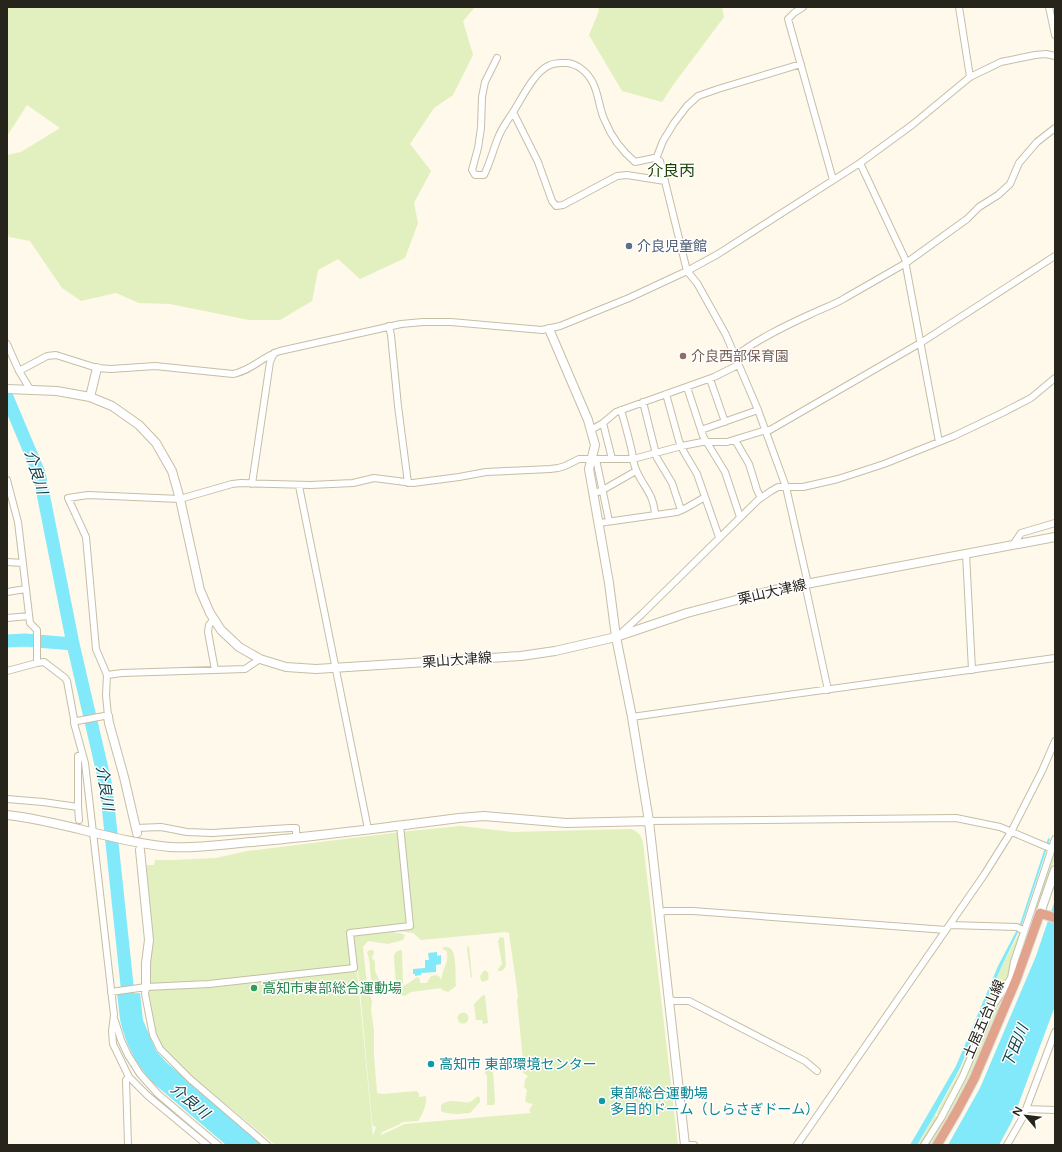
<svg xmlns="http://www.w3.org/2000/svg" width="1062" height="1152" font-family="'Varela Round','Noto Sans JP',sans-serif">
	<style>
		.green { fill: #e1f0be; fill-rule: evenodd }
		.water { fill: #81e9f9 }
		.lines { fill: none; stroke-linecap: round; stroke-linejoin: round }
		.river { stroke: #81e9f9; stroke-width: 13 }
		.street-casing { stroke: #c6bea6; stroke-width: 8 }
		.secondary-casing { stroke: #c6bea6; stroke-width: 10 }
		.primary-casing { stroke: #dcdcdb; stroke-width: 11 }
		.street { stroke: #fff; stroke-width: 6 }
		.secondary { stroke: #fff; stroke-width: 8 }
		.primary { stroke: #e1a38c; stroke-width: 9 }
		.service-dot { fill: #5c6f8a; stroke: #fff; stroke-width: 1.5 }
		.education-dot { fill: #8d6e63; stroke: #fff; stroke-width: 1.5 }
		.leisure-dot { fill: #2e9e5b; stroke: #fff; stroke-width: 1.5 }
		.culture-dot { fill: #0f9aa8; stroke: #fff; stroke-width: 1.5 }
		.labels { text-anchor: middle; dominant-baseline: central; stroke-width: 3; stroke-linejoin: round; paint-order: stroke }
		.service-label { font-size: 14px; fill: #4e5e75; stroke: #fff; text-anchor: start }
		.education-label { font-size: 14px; fill: #785e54; stroke: #fff; text-anchor: start }
		.street-label { font-size: 14px; fill: #27241b; stroke: #fff }
		.leisure-label { font-size: 14px; fill: #27864d; stroke: #fff; text-anchor: start }
		.culture-label { font-size: 14px; fill: #0d838f; stroke: #fff; text-anchor: start }
		.water-label { font-size: 15px; font-style: italic; fill: #0b3d44; stroke: #fff }
		.quarter-label { font-size: 16px; fill: #1d4506; stroke: #fff }
	</style>
	<rect width="100%" height="100%" fill="#fef9ea"/>
	<path class="green" d="M7 7H475L463 21 473 55 453 95 434 108 410 144 431 171 414 203 418 223 405 258 360 279 338 259 318 270 312 301 280 320H249L170 304 139 303 116 293 81 301 62 288 30 241 9 237 7 229V155L21 152 60 128 27 105 7 136Z
		M598 7H722L724 17 673 85 662 102 622 91 589 35 599 11Z
		M461 826 512 832 631 829C637 831 641 835 643 842L678 1145H275L175 1062 161 1048 152 1022 148 994 151 982 150 972 151 933 145 875 146 867 147 865H154L155 860H173L216 858 247 851 409 831ZM398 931 413 933 421 940 505 932 509 933 518 996 517 1000 523 1060 525 1064 523 1066V1073L528 1076 525 1080 524 1087 527 1090 525 1101 528 1103 533 1104 529 1110 531 1113 405 1124 381 1135 382 1132 400 1124 402 1122 418 1121C423 1115 427 1103 426 1096L419 1097V1094L417 1091 382 1094 377 1093 374 1055V1030L371 1010 372 1001 367 985 363 947 368 941 388 944 403 940 405 935 400 933H396L394 932ZM354 938 359 980 372 1121 373 1126 376 1127 373 1136Z
		M1055 845V858L1013 975 1024 938 1041 890 1040 889Z
		M1020 931 1021 932 1008 980 940 1116 936 1114 961 1068 1000 970Z
		M500 937 504 938 506 965C505 969 503 971 498 971V969L502 964 498 941Z
		M468 946H469L472 977 471 978 467 949Z
		M445 947C448 947 449 947 451 949 457 955 455 978 456 986L448 992 442 990 441 988 411 992 405 996 400 995 399 991 401 987 409 983 417 977 420 979V983H427L431 976 436 975 440 977 441 981C442 970 449 963 447 952L442 948Z
		M370 950H373L374 952 372 958 375 962V971L381 984 375 988C370 981 371 976 370 969 370 963 369 958 367 952Z
		M402 950 403 983 398 990 396 986 394 957C395 951 397 951 402 950Z
		M485 970C489 972 489 976 488 980L482 982 480 977 482 973Z
		M1010 982 977 1062 964 1089 932 1145H926L993 1009Z
		M485 995 488 1023 483 1024 482 1020H476L474 1004 482 996Z
		M457.5 1018a5.5 5.5 0 1 1 11 0a5.5 5.5 0 1 1-11 0Z
		M490 1068 493 1072 495 1101 494 1105H487V1075L485 1074V1069Z
		M478 1096 480 1098V1102L470 1113C461 1114 449 1115 441 1111V1105C451 1097 461 1104 470 1102 473 1101 476 1097 478 1096Z
		M935 1115 939 1118 922 1145H917Z"/>
	<path class="water" d="M1055 817 1048 838 1050 839 1022 924 1000 970 960 1068 934 1116 917 1145H910L956 1066 998 966 1020 924Z
		M1055 900V1006L1017 1108 1012 1121 999 1145H948L980 1088 1036 956Z
		M437 952V956L441 955V964L436 965V972L421 973V975L415 976V974H413V969L425 968V960H429L428 953Z
		M140 993 143 1020 156 1051 166 1062 263 1145H226L152 1082C139 1067 129 1051 123 1031 119 1020 119 1006 117 994Z"/>
	<g class="lines">
		<path class="river" d="M7 397 39 473 73 644 106 786 129 1004
			M7 641 25 640 73 644"/>
		<defs>
			<path id="street" d="M803 7 794 13 788 19 833 180
				M959 7 970 77
				M1049 7 1055 35
				M497 58 485 82 482 97 481 128 478 148 472 170 475 175H484C490 163 493 150 498 138 502 127 509 119 515 109 523 96 535 71 550 65 556 62 562 63 568 63 579 65 588 73 593 83 599 95 599 109 605 121 611 136 622 151 635 162L654 158 660 161 687 271 697 283 726 335 758 410 786 487 808 584
				M513 112 538 162 552 201 556 206 563 205 617 176 627 175 665 181
				M656 159 663 141 674 123 687 106 698 96 718 89 801 64
				M860 163 906 261V266L939 442
				M389 326 391 335 398 406 408 483
				M7 344 19 371 47 356 56 355 97 368 111 369 155 366 233 374C253 370 261 357 280 351L401 324 423 322H451L542 330 560 326 629 298 687 271 718 254 860 163 912 125 970 77 1001 62 1035 55 1046 54 1055 56
				M735 357C755 340 787 325 811 314 823 308 834 305 845 298L906 263 967 219 979 207 998 195 1010 184 1019 163 1037 142 1055 128
				M19 371 30 389
				M710 379 725 422
				M687 387 703 436 725 472 740 517
				M666 394 679 441 684 452 697 474 719 537
				M643 402 657 458 672 483 681 510
				M621 410C625 424 629 438 632 452 633 457 633 462 635 467 641 485 654 492 655 515
				M603 423 612 459
				M591 430 603 423 616 412 714 377 738 365
				M701 430 758 410
				M735 440 749 464 757 490 761 498
				M596 459 609 521
				M7 480 18 522 30 623 37 630V663L44 662 65 678 67 681 74 719V723L85 763 114 1015 112 1031 113 1044 129 1077 126 1080 128 1145
				M252 484 270 362 274 353
				M299 486 368 829
				M593 493 601 491 636 471
				M599 523 677 512 686 508 705 497
				M1013 545 1021 533 1055 523
				M966 554 972 670
				M7 562 23 563
				M805 584 828 690
				M7 592 26 589
				M7 618 29 616
				M214 619 209 625 208 632 215 670
				M618 636 642 614 758 500 771 491 778 487H803L838 479 884 464 954 436 1002 413 1031 398 1055 378
				M7 671 37 663
				M107 675 122 673 245 669 260 659
				M632 717 758 699 1055 658
				M74 723 77 721 104 716H108L106 695 107 675 96 649 86 537 68 498 88 495 180 499 232 484 241 483 310 485 353 483 374 478 413 483 459 477 486 472 550 469 558 468 565 466 579 459H633L682 446 702 442H727L766 430H770L922 342 1055 256
				M7 799 43 802 78 807
				M79 820 78 807V756L82 755
				M649 821 956 818 1000 827 1052 849
				M136 828 161 827 187 832 212 833 290 828H296V838
				M660 913 665 911H693L946 930
				M950 925 1017 927 1024 931
				M1014 979 1011 978 1014 962 1055 839
				M146 987 145 994 153 1035 160 1049 190 1079 267 1145
				M111 992 146 987 209 984 354 968 350 933 410 926 400 825
				M670 1000 674 1001H689L805 1061 817 1071
				M115 1021 121 1040 128 1055 140 1074 158 1094 218 1145
				M129 1077 148 1096 207 1145
				M1026 1109 1055 1110
				M685 1145H694
				M797 1145 984 875 1011 832 1042 771 1055 741
				M924 1145 941 1118 963 1076 992 1007 1011 978
				M1007 1145 1023 1117 1055 1032"/>
			<path id="secondary" d="M549 329 588 420 595 445 589 469 609 583 616 637 632 717 649 821 685 1145
				M7 389 57 391 90 397 112 406 139 425 156 443 172 471 180 499 200 590 210 613 221 630 239 647 260 659 286 667 316 669 521 656 555 651 616 637 687 613 774 590 1055 537
				M90 397 97 368
				M108 716 109 723 124 777 137 833
				M7 815C62 821 115 842 170 847 197 849 225 844 252 842 321 836 390 827 459 818L484 816 566 823 649 821
				M140 850 149 940 146 963V987
				M1040 913 1055 870"/>
			<path id="primary" d="M937 1145 957 1111 974 1079 1016 980 1040 913 1055 918"/>
		</defs>
		<use href="#street" class="street-casing"/>
		<use href="#secondary" class="secondary-casing"/>
		<use href="#primary" class="primary-casing"/>
		<use href="#street" class="street"/>
		<use href="#secondary" class="secondary"/>
		<use href="#primary" class="primary"/>
	</g>
	<circle class="service-dot" cx="629" cy="246" r="4"/>
	<circle class="education-dot" cx="683" cy="356" r="4"/>
	<circle class="leisure-dot" cx="254" cy="988" r="4"/>
	<g class="culture-dot">
		<circle cx="431" cy="1064" r="4"/>
		<circle cx="602" cy="1101" r="4"/>
	</g>
	<g class="labels">
		<g class="service-label">
			<text x="637" y="246">介良児童館</text>
		</g>
		<g class="education-label">
			<text x="691" y="356">介良西部保育園</text>
		</g>
		<g class="street-label">
			<text transform="translate(772 592) rotate(-13)">栗山大津線</text>
			<text transform="translate(457 660) rotate(-4)">栗山大津線</text>
			<text transform="translate(984 1019) rotate(-67)">土居五台山線</text>
		</g>
		<g class="leisure-label">
			<text x="262" y="988">高知市東部総合運動場</text>
		</g>
		<g class="culture-label">
			<text x="439" y="1064">高知市 東部環境センター</text>
			<text x="610" y="1093">東部総合運動場<tspan x="610" dy="16">多目的ドーム（しらさぎドーム）</tspan></text>
		</g>
		<g class="water-label">
			<text transform="translate(36 472) rotate(73)">介良川</text>
			<text transform="translate(105 788) rotate(81)">介良川</text>
			<text transform="translate(1015 1046) rotate(-68)">下田川</text>
			<text transform="translate(190 1101) rotate(40)">介良川</text>
		</g>
		<g class="quarter-label">
			<text x="671" y="171">介良丙</text>
		</g>
	</g>
	<rect width="1062" height="1152" fill="none" stroke="#27241b" stroke-width="16"/>
	<g transform="translate(1026 1116) rotate(298)" stroke="#ffffff" stroke-width="3" paint-order="stroke">
	<path d="M0-3L7 15L0 10L-7 15Z" fill="#27241b"/>
	<text y="-6" font-size="11" font-weight="bold" text-anchor="middle" fill="#27241b">N</text>
	</g>
</svg>
